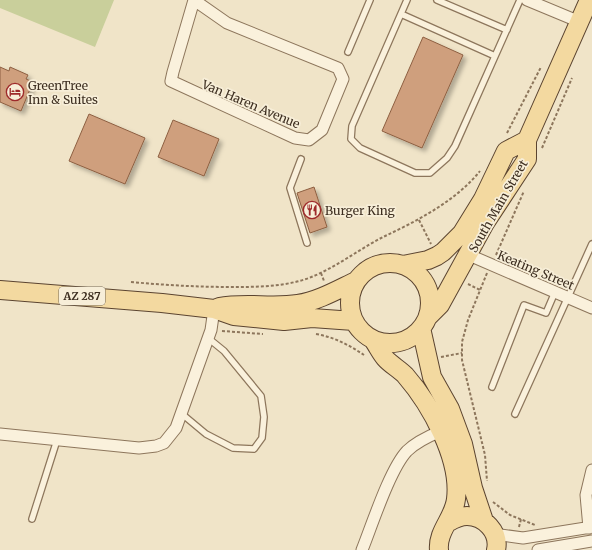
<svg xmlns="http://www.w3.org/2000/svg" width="592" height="550" font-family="Merriweather,serif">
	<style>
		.green { fill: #c9cf9b }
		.building { fill: #cf9f7d; stroke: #8d5f41; filter: url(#shadow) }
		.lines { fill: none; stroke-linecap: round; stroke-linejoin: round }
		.service-casing { stroke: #8d765c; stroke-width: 8 }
		.minor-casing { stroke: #8d765c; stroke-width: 13 }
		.primary-casing { stroke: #5b4430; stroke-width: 20 }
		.path { stroke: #8d765c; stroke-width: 2; stroke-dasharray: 3 2; stroke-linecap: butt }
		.service { stroke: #faf1dc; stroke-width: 5.5 }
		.minor { stroke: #faf1dc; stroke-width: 11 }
		.primary { stroke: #f3d9a0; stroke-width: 18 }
		.labels { text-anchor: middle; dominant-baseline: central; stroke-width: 3.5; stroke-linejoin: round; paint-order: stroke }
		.shield { fill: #f7eed8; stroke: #756857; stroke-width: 1 }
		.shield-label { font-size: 11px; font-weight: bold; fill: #3d2e20 }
		.poi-label { font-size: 12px; fill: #3d2e20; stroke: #f7eed8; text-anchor: start }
		.street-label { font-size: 12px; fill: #3d2e20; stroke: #f7eed8 }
	</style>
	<defs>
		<filter id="shadow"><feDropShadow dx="3.5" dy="3.5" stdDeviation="2" flood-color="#0004"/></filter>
	</defs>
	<rect width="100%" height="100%" fill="#f0e4c8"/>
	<path class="green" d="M0 0H114L95 47 0 8Z"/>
	<path class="building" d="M423 37 463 55 422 148 382 131Z
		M0 67 9 71 10 67 28 75 26 79 33 82 21 111 0 102Z
		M89 114 145 138 125 184 69 161Z
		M173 120 219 139 204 176 158 157Z
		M314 187 327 227 310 233 297 193Z"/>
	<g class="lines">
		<defs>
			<path id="service" d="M407 0 352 126 351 139 360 148 415 173H430L447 158 455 146 520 0
				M437 0 507 30
				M401 14 495 56
				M348 52 370 0
				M301 159 290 188 307 243
				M492 387 524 305 546 313 555 292
				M182 414 206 434 233 448 254 449 262 438 264 417 261 396 224 351 208 338
				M515 414 592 244
				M32 519 57 440"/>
			<path id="minor" d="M194 0 227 23 338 68 343 79 322 130 309 140 295 138 171 81 173 72 194 0
				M527 0 580 22
				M469 255 592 308
				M0 434 139 448 156 446 164 443 176 428 211 330 214 309
				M589 528 586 495 592 470
				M494 534 523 538 592 527
				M362 550C372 525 390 469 407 451 416 442 429 436 441 431
				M538 550 592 541"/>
			<path id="primary" d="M350 303a40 40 0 1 1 80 0a40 40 0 1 1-80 0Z
				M403 265 428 260 437 256 443 252 462 233 483 199 506 151 527 140
				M0 290 162 303 214 309 234 316 284 321 312 318 354 321
				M219 307C245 302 272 308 298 304 318 301 337 290 356 281
				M428 317 440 305 485 223 527 159V140L589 0
				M421 328 432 377 450 409 463 444 473 488 484 521
				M373 340C377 345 380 352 385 358 390 364 399 369 405 375 431 405 461 459 456 499 454 518 437 531 439 550
				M449 522C454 519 460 516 467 516 484 516 500 532 496 550"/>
		</defs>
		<use href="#service" class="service-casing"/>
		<use href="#minor" class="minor-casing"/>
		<use href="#primary" class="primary-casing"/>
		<path class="path" d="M507 133 541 67
			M542 148 572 78
			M419 220 431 244
			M496 255 524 191
			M321 273 324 281
			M487 273 468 320 462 342V360L485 455 487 481
			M131 282C164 285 197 287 231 287 257 287 283 287 309 278 335 268 358 250 383 237 417 221 456 201 480 171
			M468 284 480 290
			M222 331 263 334
			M316 334C334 337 349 345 364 355
			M441 357 462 353
			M493 502 510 515 535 525
			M519 527 521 519"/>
		<use href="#service" class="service"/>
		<use href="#minor" class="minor"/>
		<use href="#primary" class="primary"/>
	</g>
	<defs>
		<symbol id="hotel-ring" viewBox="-11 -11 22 22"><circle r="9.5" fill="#f7eed8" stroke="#9e2a2b" stroke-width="1.5"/><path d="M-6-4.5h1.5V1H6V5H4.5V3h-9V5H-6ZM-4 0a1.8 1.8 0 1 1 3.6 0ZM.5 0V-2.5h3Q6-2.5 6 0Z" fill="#9e2a2b"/></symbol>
		<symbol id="restaurant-ring" viewBox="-11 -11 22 22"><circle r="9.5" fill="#f7eed8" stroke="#9e2a2b" stroke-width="1.5"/><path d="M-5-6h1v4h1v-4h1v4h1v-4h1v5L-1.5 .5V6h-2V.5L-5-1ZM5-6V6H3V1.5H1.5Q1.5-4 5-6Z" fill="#9e2a2b"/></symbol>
	</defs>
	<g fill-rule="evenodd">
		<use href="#hotel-ring" x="5" y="82" width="20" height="20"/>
		<use href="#restaurant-ring" x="302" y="200" width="20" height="20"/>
	</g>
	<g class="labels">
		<rect class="shield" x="59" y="287" width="46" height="18" rx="3"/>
		<g class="shield-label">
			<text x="82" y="296">AZ 287</text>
		</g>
		<g class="poi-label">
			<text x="28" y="85">GreenTree<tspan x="28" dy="14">Inn &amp; Suites</tspan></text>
			<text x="325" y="210">Burger King</text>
		</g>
		<g class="street-label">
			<text transform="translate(251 104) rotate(23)">Van Haren Avenue</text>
			<text transform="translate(498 206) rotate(-60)">South Main Street</text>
			<text transform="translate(536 270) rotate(23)">Keating Street</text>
		</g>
	</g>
</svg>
